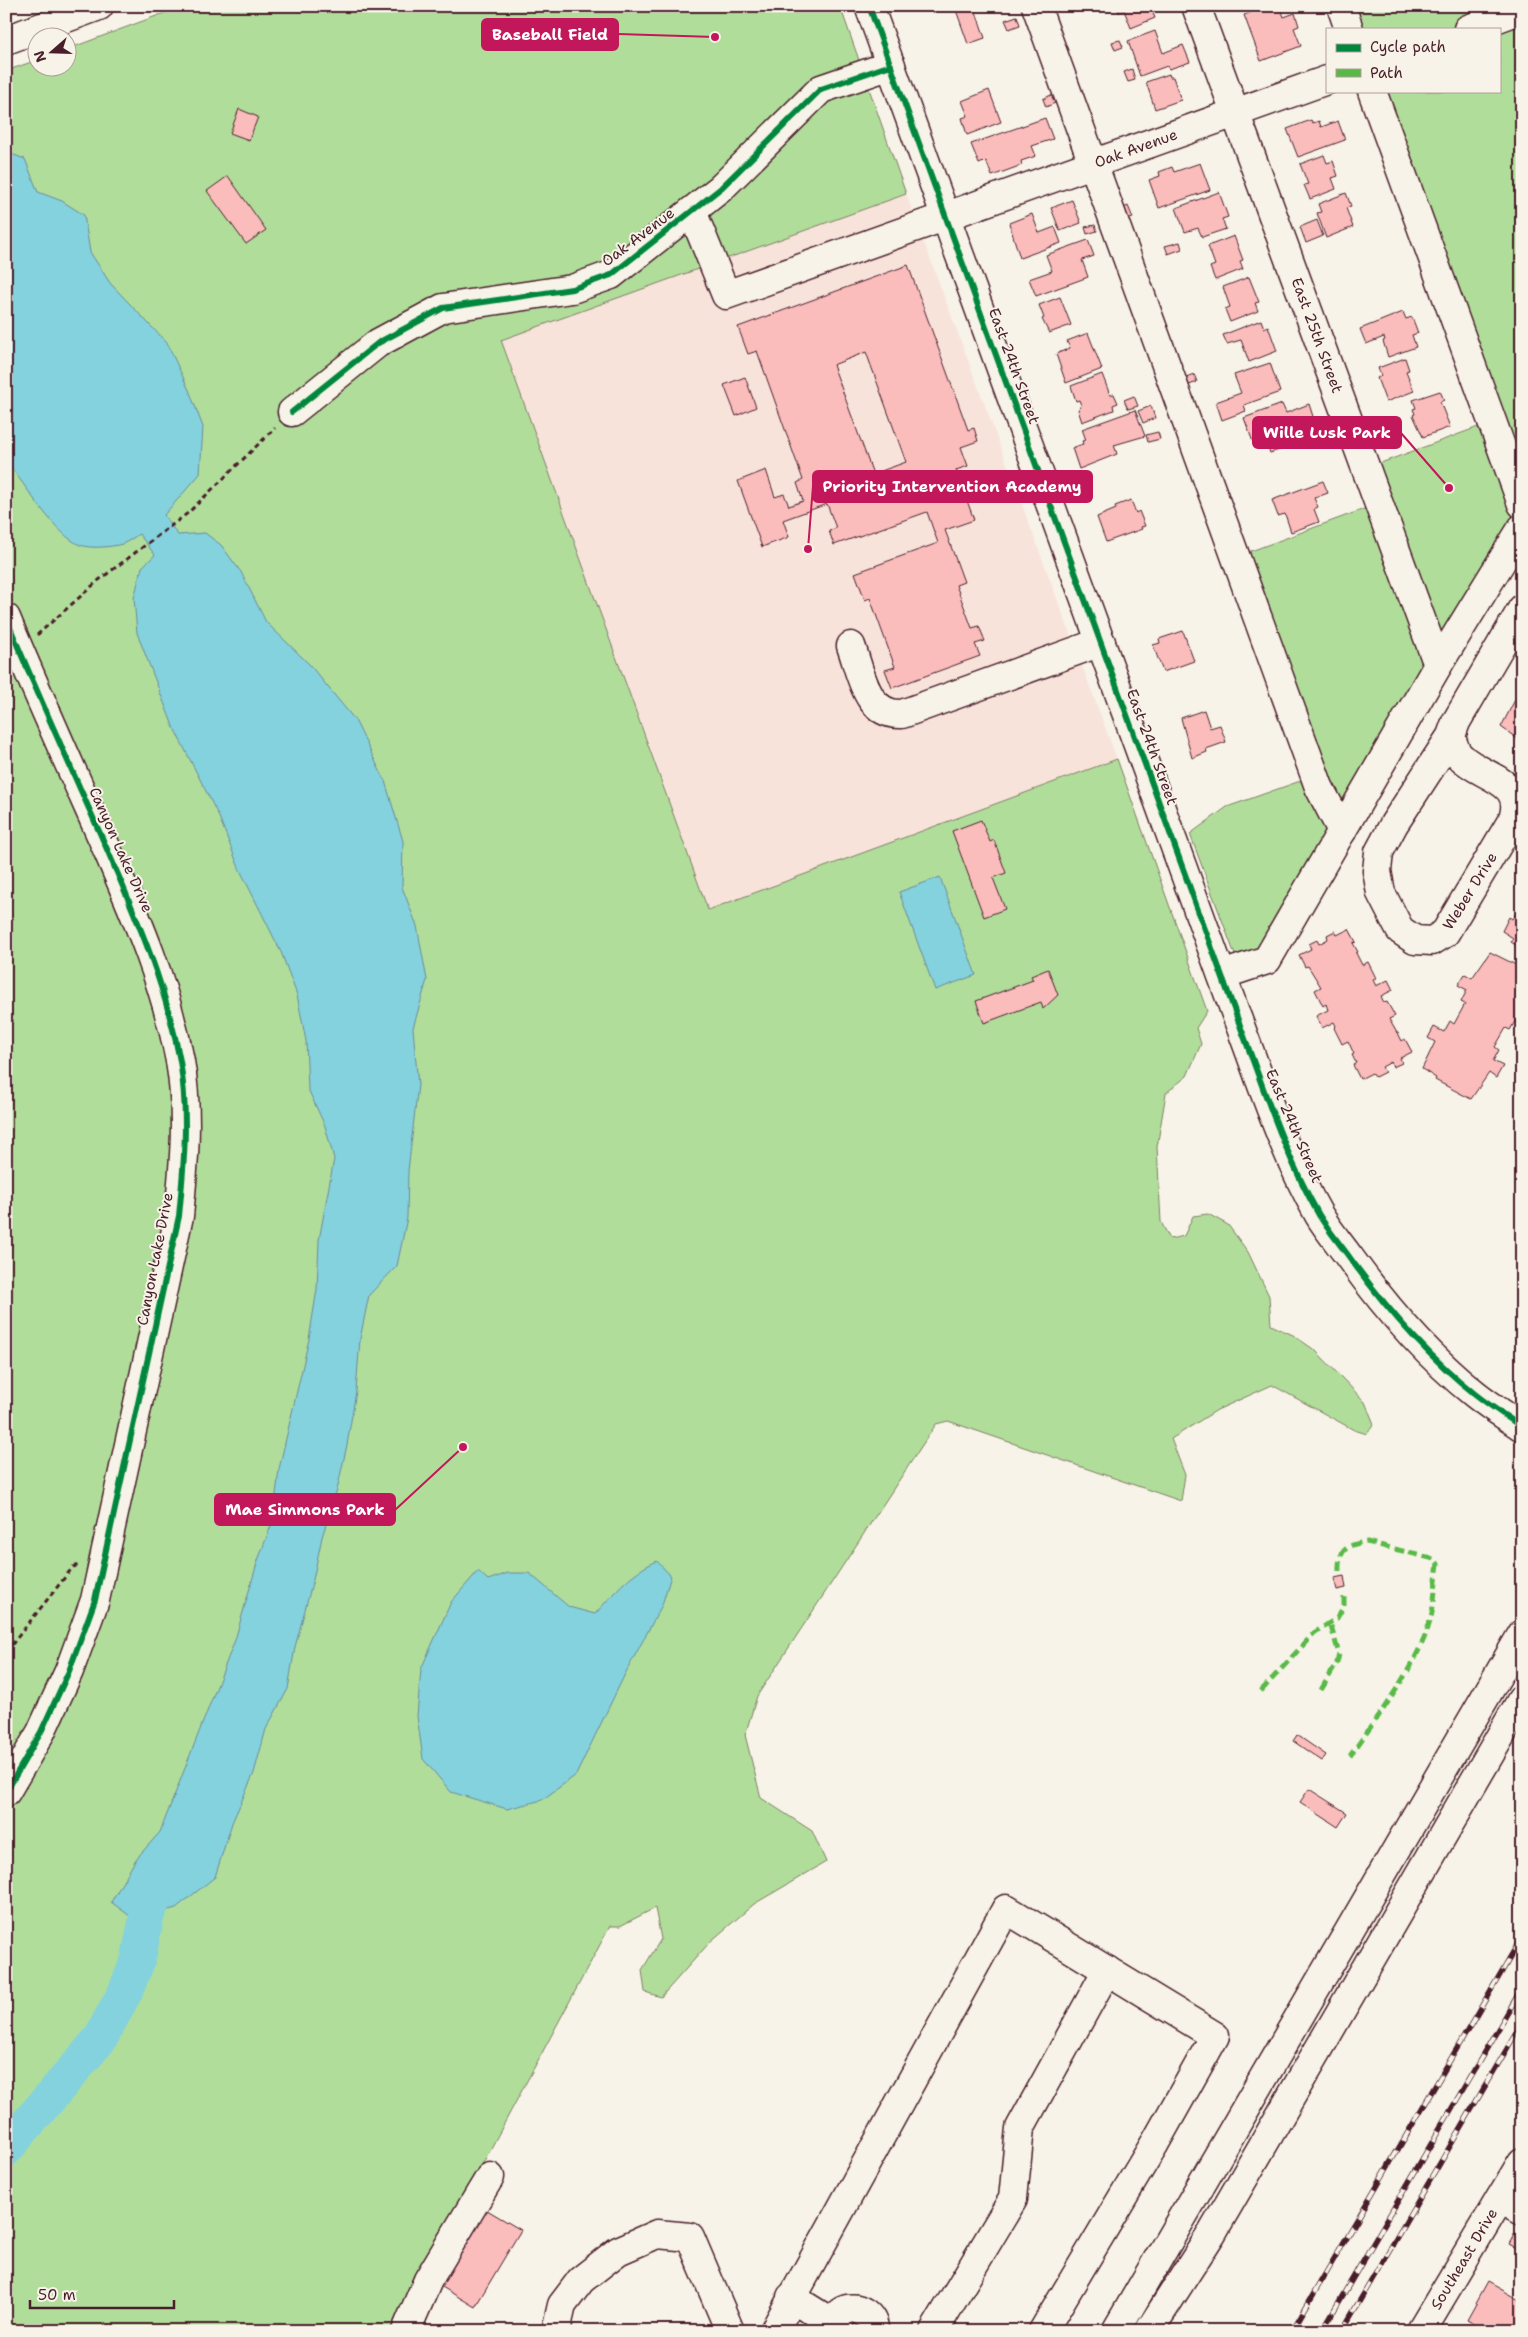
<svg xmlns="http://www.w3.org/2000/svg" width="1528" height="2337" font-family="'Shantell Sans',sans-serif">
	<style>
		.built { fill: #f8e3db }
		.green { fill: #b1dd9b; stroke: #7e7e63 }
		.water { fill: #83d2de; stroke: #6c8a96 }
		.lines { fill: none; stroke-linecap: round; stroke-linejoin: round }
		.river { stroke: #83d2de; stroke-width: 35 }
		.building { fill: #fabdbc; stroke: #4a1f2b; fill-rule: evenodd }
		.minor-casing { stroke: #4a1f2b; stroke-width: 31 }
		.major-casing { stroke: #4a1f2b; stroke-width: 31 }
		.path { stroke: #4a1f2b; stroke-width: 3; stroke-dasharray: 5 4; stroke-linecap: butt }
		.minor { stroke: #f7f3e8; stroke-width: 28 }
		.major { stroke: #f7f3e8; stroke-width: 28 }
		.rail-casing { stroke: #4a1f2b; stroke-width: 5.5 }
		.rail { stroke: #f7f3e8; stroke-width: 4; stroke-dasharray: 11; stroke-linecap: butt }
		.quiet { stroke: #58b947; stroke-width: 5; stroke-dasharray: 10 5; stroke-linecap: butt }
		.cycleway-casing { stroke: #f7f3e8; stroke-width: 9 }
		.cycleway { stroke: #00873e; stroke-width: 6 }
		.labels { text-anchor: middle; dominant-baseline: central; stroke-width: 4; stroke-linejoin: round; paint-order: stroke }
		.street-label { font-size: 15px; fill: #4a1f2b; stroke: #f7f3e8 }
		.leader { fill: none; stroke: #c2185b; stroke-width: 2 }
		.callout-dot { fill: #c2185b; stroke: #f7f3e8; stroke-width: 2 }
		.callout { fill: #c2185b; stroke: #c2185b; stroke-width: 2 }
		.callout-label { font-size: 16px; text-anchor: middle; font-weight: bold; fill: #fff }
	</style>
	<rect width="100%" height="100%" fill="#f7f3e8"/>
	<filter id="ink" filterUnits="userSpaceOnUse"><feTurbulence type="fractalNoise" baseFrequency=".02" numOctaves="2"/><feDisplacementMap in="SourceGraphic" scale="10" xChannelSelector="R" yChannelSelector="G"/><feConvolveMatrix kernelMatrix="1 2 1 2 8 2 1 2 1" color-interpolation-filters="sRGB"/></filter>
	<g filter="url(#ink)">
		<path class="built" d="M906 194 1117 759 708 910 501 340Z"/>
		<path class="green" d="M183 6H840L906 194 501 340 708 910 1117 759 1207 1011 1196 1028 1201 1044 1187 1076 1166 1093 1157 1147 1161 1222 1170 1239 1184 1236 1193 1216 1208 1214 1228 1225 1248 1252 1269 1296 1271 1325 1293 1335 1316 1351 1365 1402 1374 1424 1367 1434 1354 1430 1272 1385 1217 1410 1171 1439 1185 1475 1181 1501 948 1421 936 1424 757 1696 745 1735 761 1798 812 1831 826 1862 754 1904 710 1942 661 1997 645 1992 642 1970 661 1939 655 1908 620 1926H610L393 2331H6V71L37 60 38 68H68V49Z
			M1346 6H1522V446L1512 462 1518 508 1516 526 1268 952 1238 963 1190 834 1227 807 1320 774 1243 554 1391 499 1378 464 1497 420 1377 91H1499V29H1354Z"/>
		<path class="water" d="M6 152 25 159 38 192 62 201 84 215 90 252 110 283 167 343 189 390 203 427 200 474 164 515 178 535 205 533 221 545 241 572 266 622 309 664 355 720 385 781 403 841 402 887 417 926 427 980 413 1028 418 1085 408 1171 407 1218 397 1266 369 1295 360 1339 356 1391 347 1445 337 1490 322 1537 313 1580 295 1647 288 1689 266 1729 254 1773 232 1823 215 1877 176 1908 134 1919 111 1902 136 1859 160 1832 235 1640 257 1563 273 1520 279 1469 309 1339 317 1289 319 1240 334 1159 325 1126 308 1089 306 1041 297 995 281 952 239 868 219 817 173 726 137 633 134 598 142 567 155 555 139 534C134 537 128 542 122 544 112 547 90 549 80 545 55 535 25 484 6 461Z
			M940 877 976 975 935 990 899 892Z
			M657 1561 671 1576 662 1605 625 1674 576 1775 542 1800 507 1809 451 1792 423 1759 417 1716 421 1669 451 1602 478 1571 488 1580 508 1573H529L569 1607 595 1614C615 1592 629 1573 657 1561Z"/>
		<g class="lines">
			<path class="river" d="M6 2149 100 2039 125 1992 138 1960 147 1915 167 1871"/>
		</g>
		<path class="building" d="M966 6H974L985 38 968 44 956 10Z
			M1117 6H1150L1155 18 1131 28 1124 10 1119 12Z
			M1267 6H1280L1284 17 1295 13 1299 26 1294 28 1301 46 1261 61 1244 15Z
			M1017 16 1020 25 1009 29 1005 20Z
			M1155 31 1163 53 1183 45 1190 62 1169 69 1167 66 1140 76 1128 41Z
			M1120 40 1123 47 1115 50 1112 42Z
			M1132 69 1135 80 1128 82 1124 72Z
			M1169 74 1170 77H1173L1181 100 1155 109 1146 82Z
			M989 90 1001 122 967 135 962 118 968 116 962 101Z
			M1051 95 1055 103 1046 107 1043 99Z
			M239 109 258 117 249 140 230 133Z
			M1045 118 1053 139 1032 146 1036 156 1021 161 1022 165 992 176 986 161 979 164 971 144Z
			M1311 120 1313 123 1319 121 1321 127 1338 121 1345 140 1298 157 1287 129Z
			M1324 155 1327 163 1333 161 1338 176 1332 178 1336 189 1310 199 1304 185 1308 184 1300 164Z
			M1200 163 1210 190 1159 208 1149 180 1160 176 1159 172 1172 167 1174 172Z
			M228 176 266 230 246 244 207 191Z
			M1219 192 1228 217 1222 219 1226 229 1202 237 1198 228 1185 232 1176 208Z
			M1346 193 1351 206 1346 208 1353 227 1326 238 1317 213 1321 212 1318 204Z
			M1072 200 1081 223 1060 231 1051 208Z
			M1128 206 1133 218 1122 222 1117 211Z
			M1032 214 1039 233 1055 227 1061 243 1020 258 1009 223Z
			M1317 220 1323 236 1306 243 1300 227Z
			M1095 225 1097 231 1087 234 1085 227Z
			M1234 236 1243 260 1240 261 1243 269 1215 280 1210 267 1215 265 1208 246Z
			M1088 240 1094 256 1082 260 1088 277 1036 296 1029 279 1052 271 1046 255Z
			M1180 242 1182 249 1168 254 1165 246Z
			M908 265 968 430 974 428 978 441 961 447 968 466 956 470 974 520 945 530 964 582 956 585 972 628 979 626 985 641 975 644 980 656 892 688 885 670 895 667 870 598 865 600 855 573 938 543 927 512 834 545 829 531 836 528 827 504 783 520 789 537 762 547 738 481 766 470 775 497 784 494 789 506 803 501 797 483 803 480 757 351 748 354 738 327ZM866 352 906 462 873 474 833 365Z
			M1249 277 1259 302 1255 303 1258 311 1230 322 1225 309 1230 307 1223 287Z
			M1060 297 1071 325 1049 333 1042 319 1044 318 1039 305Z
			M1403 312 1406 319 1412 317 1418 333 1412 335 1416 347 1388 357 1383 341 1385 340 1384 337 1366 344 1360 329Z
			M1261 320 1264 328 1268 326 1277 351 1249 362 1241 340 1227 344 1223 335Z
			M1088 333 1102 369 1066 383 1056 354 1070 348 1067 341Z
			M1405 358 1409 370 1406 371 1414 391 1386 402 1377 378 1381 376 1378 368Z
			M1270 363 1280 392 1244 405 1246 411 1222 420 1216 402 1241 393 1234 375Z
			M1102 374 1110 395 1114 394 1118 403 1113 405 1114 410 1082 422 1078 410 1081 405 1079 400 1076 401 1071 386Z
			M1194 374 1197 382 1184 387 1181 379Z
			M745 377 756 407 736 416 724 385Z
			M1440 391 1444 400 1440 402 1450 427 1423 437 1413 415 1415 414 1413 409 1416 408 1413 400Z
			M1134 396 1138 406 1128 409 1124 400Z
			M1282 404 1286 413 1309 404 1318 432 1306 436 1303 426 1295 429 1294 427 1253 442 1244 418Z
			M1151 406 1155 418 1143 423 1138 411Z
			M1135 410 1145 436 1114 445 1117 454 1079 469 1072 448 1083 444 1082 441 1086 440 1082 429Z
			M1158 432 1160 439 1148 442 1146 435Z
			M1287 432 1292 446 1270 453 1265 438Z
			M1323 481 1328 493 1314 498 1318 507 1314 509 1319 522 1291 532 1285 514 1278 516 1272 500Z
			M1131 500 1136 513 1139 511 1145 526 1141 527 1142 529 1106 542 1097 517 1116 509 1115 506Z
			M1183 631 1194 661 1163 672 1153 645 1160 643 1159 639Z
			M1520 690 1522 691V742L1501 727Z
			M1204 710 1210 728 1220 725 1226 742 1206 749 1207 752 1192 758 1181 718Z
			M981 820 990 842 994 840 1006 873 993 878 1005 909 984 917 952 831Z
			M1522 905V943L1519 947 1511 942 1513 938 1502 931 1509 917 1512 919Z
			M1349 929 1356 942 1353 943 1358 952 1356 953 1362 965 1368 962 1376 978 1373 980 1376 986 1388 980 1393 990 1381 996 1384 1003 1387 1002 1395 1016 1389 1019 1397 1033H1398L1402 1041 1405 1039 1412 1052 1400 1058 1402 1063 1393 1067 1391 1062 1382 1067 1385 1072 1375 1077 1372 1073 1360 1079 1353 1065 1356 1063 1352 1055 1354 1054 1348 1041 1342 1044 1334 1028 1336 1026 1334 1022 1322 1028 1316 1016 1328 1010 1326 1004 1323 1006 1315 990 1321 987 1313 974 1308 966 1305 967 1299 955 1311 949 1309 944 1317 940 1319 944 1328 939 1327 935 1335 931 1337 935Z
			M1490 952 1522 968V1021L1517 1018 1510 1030 1506 1028 1495 1047 1499 1050 1493 1061 1503 1066 1496 1078 1489 1073 1471 1099 1435 1080 1436 1078 1422 1069 1435 1042 1428 1038 1434 1027 1444 1032 1450 1021 1454 1024 1465 1004 1461 1002 1467 990 1458 985 1465 974 1472 978Z
			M1048 969 1058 995 1043 1009 1041 1002 984 1023 976 1001 1033 980 1031 976Z
			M1344 1576 1346 1588 1337 1590 1334 1578Z
			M1297 1735 1326 1755 1322 1761 1293 1741Z
			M1309 1789 1347 1813 1338 1827 1300 1802Z
			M482 2207 521 2230 475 2307 437 2284Z
			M1515 2233 1522 2237V2243L1518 2249 1509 2244Z
			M1488 2282 1522 2301V2316L1514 2331H1507L1500 2327 1498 2331H1487L1467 2320Z"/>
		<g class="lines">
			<defs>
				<g id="minor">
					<path d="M869 6 1238 1020C1263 1086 1284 1154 1319 1215 1328 1230 1340 1244 1350 1258 1386 1308 1427 1356 1475 1394 1490 1406 1506 1416 1522 1427"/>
					<path d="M1036 6 1319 787 1342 831"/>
					<path id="s1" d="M1196 6 1438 665"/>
					<path d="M1341 6 1349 29"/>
					<path d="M1468 29 1522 9"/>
					<path d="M1372 91 1522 504"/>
					<path id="s2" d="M692 211 726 295 1327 80"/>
					<path d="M292 412 378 343 443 308 572 289 611 275 721 188 821 89 891 65"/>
					<path d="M6 618C37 693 70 766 103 840 135 914 165 981 180 1061 189 1113 184 1164 179 1216L95 1600 69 1671 41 1732 6 1792"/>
					<path d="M851 646C861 673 866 716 902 714L1101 642"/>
					<path d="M1451 736C1453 743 1455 752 1461 757 1482 778 1526 780 1513 819L1445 933 1432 941 1415 940 1400 930 1381 893 1377 871 1379 852 1394 824 1451 736 1456 722 1522 609"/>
					<path d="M1222 975 1267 960 1438 665 1522 528"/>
					<path d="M1500 2199 1522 2211"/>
					<path d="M791 2297 839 2327 837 2331"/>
					<path d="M830 2322C834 2318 838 2313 842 2311 857 2303 875 2315 874 2331"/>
					<path d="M406 2331 428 2280 490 2177"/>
					<path d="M556 2331 562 2305 581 2280 618 2251 657 2234 690 2237 730 2331"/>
					<path d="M774 2331 1006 1909 1215 2036 1155 2143 1043 2331"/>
					<path d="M934 2331 1013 2199 1020 2128 1107 1970"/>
					<path d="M1116 2331 1522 1634"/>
					<path d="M1149 2331 1212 2233 1522 1699"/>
					<path id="s3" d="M1421 2331 1522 2162"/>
				</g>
				<path id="major" d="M6 40 99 6"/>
			</defs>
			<use href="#minor" class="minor-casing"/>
			<use href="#major" class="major-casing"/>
			<path class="path" d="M37 635 99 580 188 513 275 428
				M6 1652 73 1567 79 1565"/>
			<use href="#minor" class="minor"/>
			<use href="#major" class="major"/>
			<defs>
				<path id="rail" d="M1292 2331 1522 1937
					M1322 2331 1522 1988
					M1342 2331 1522 2023"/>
			</defs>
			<use href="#rail" class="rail-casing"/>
			<use href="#rail" class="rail"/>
			<path class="quiet" d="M1339 1571C1338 1550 1347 1544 1367 1542L1434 1559 1438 1564C1435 1583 1435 1603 1430 1621 1419 1663 1376 1719 1350 1756
				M1321 1690 1337 1663 1339 1654 1330 1623
				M1261 1691 1314 1633 1337 1618 1344 1606V1597"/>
			<defs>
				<path id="cycleway" d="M869 6 1238 1020C1263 1086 1284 1154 1319 1215 1328 1230 1340 1244 1350 1258 1386 1308 1427 1356 1475 1394 1490 1406 1506 1416 1522 1427
					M292 412 378 343 443 308 572 289 611 275 721 188 821 89 891 65
					M6 618C37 693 70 766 103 840 135 914 165 981 180 1061 189 1113 184 1164 179 1216L95 1600 69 1671 41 1732 6 1792"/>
			</defs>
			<use href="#cycleway" class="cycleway-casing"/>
			<use href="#cycleway" class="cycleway"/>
		</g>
	</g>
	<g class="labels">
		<g class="street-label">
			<text stroke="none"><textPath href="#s2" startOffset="526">Oak Avenue</textPath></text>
			<text transform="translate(638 237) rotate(-37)">Oak Avenue</text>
			<text stroke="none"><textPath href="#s1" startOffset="351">East 25th Street</textPath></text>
			<text transform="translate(1014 366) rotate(70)">East 24th Street</text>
			<text transform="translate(1152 747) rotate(70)">East 24th Street</text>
			<text transform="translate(121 850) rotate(66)">Canyon Lake Drive</text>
			<text transform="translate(1470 891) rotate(-58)">Weber Drive</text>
			<text transform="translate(1294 1126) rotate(67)">East 24th Street</text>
			<text transform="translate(155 1259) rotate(-79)">Canyon Lake Drive</text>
			<text stroke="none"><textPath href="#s3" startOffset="84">Southeast Drive</textPath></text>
		</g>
	</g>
	<path class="leader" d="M715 37L618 34M1449 488L1401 433M808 549L813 486M463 1447L395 1510"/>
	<g class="callout-dot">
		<circle cx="715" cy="37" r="5"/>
		<circle cx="1449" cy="488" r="5"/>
		<circle cx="808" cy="549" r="5"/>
		<circle cx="463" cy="1447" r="5"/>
	</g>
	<g class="callout">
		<rect x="482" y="19" width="136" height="31" rx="5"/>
		<rect x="1253" y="417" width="148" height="31" rx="5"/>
		<rect x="813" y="471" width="279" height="31" rx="5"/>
		<rect x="215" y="1494" width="180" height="31" rx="5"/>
	</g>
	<g class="callout-label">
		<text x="550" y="40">Baseball Field</text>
		<text x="1327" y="438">Wille Lusk Park</text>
		<text x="952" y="492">Priority Intervention Academy</text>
		<text x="305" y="1515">Mae Simmons Park</text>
	</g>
	<rect width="1528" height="2337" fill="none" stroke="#f7f3e8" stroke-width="25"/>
	<rect x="12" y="12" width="1503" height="2312" fill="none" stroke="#4a1f2b" stroke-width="2" filter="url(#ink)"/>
	<rect x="1326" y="28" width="175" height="65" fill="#f7f3e8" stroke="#b29e9c"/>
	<rect x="1336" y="44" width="25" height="8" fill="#00873e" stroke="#b29e9c"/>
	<text x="1370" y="52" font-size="15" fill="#4a1f2b">Cycle path</text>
	<rect x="1336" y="69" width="25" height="8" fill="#58b947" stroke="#b29e9c"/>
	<text x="1370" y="78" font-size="15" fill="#4a1f2b">Path</text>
	<g transform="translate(52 52) rotate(250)"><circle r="24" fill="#f7f3e8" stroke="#b29e9c"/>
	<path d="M0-4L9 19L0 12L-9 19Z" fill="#4a1f2b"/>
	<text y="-8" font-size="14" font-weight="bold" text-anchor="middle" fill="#4a1f2b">N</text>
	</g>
	<path d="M30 2300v8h144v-8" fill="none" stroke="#4a1f2b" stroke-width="2.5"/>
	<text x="38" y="2300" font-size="15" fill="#4a1f2b" stroke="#f7f3e8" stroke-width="4" paint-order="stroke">50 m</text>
</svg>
